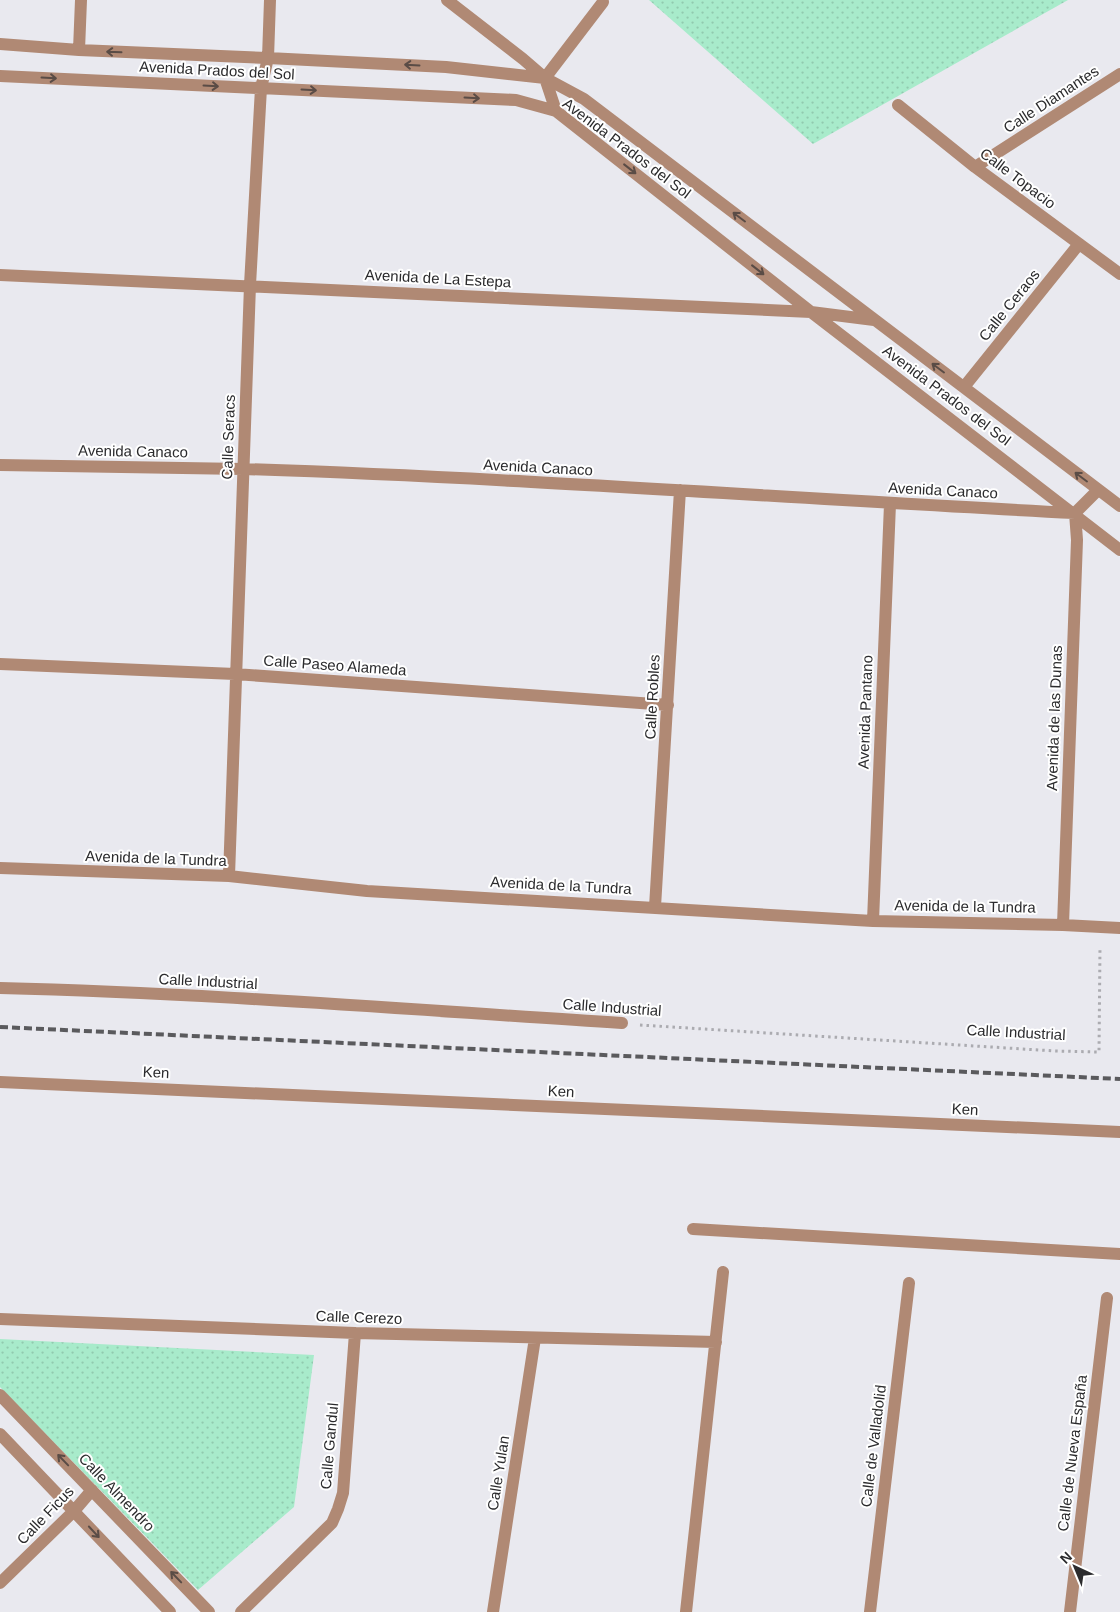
<svg xmlns="http://www.w3.org/2000/svg" width="1120" height="1612" font-family="Helvetica,sans-serif">
	<style>
		.park { fill: url(#park-dots) }
		.lines { fill: none; stroke-linecap: round; stroke-linejoin: round }
		.path { stroke: #ababb0; stroke-width: 3; stroke-dasharray: 2.5 4; stroke-linecap: butt }
		.minor { stroke: #b08974; stroke-width: 12 }
		.rail { stroke: #5a5a5d; stroke-width: 4; stroke-dasharray: 8 4; stroke-linecap: butt }
		.oneway { stroke: #5a4c46 }
		.labels { text-anchor: middle; dominant-baseline: central; stroke-width: 4; stroke-linejoin: round; paint-order: stroke }
		.street-label { font-size: 15px; fill: #2b2b2d; stroke: #fff }
	</style>
	<defs>
		<pattern id="park-dots" width="8" height="8" patternUnits="userSpaceOnUse" patternTransform="scale(1.25)"><rect width="8" height="8" fill="#a8ebcb"/><path d="M2 2h.1M6 6h.1" fill="none" stroke="#91caaf" stroke-width="1.8" stroke-linecap="round"/></pattern>
	</defs>
	<rect width="100%" height="100%" fill="#e9e9ef"/>
	<path class="park" d="M649 0H1068L813 144Z
		M0 1339 314 1355 294 1507 198 1590 0 1387Z"/>
	<g class="lines">
		<path class="path" d="M640 1025 1055 1051 1099 1052 1100 947"/>
		<path class="minor" d="M447 0 523 59 545 78 556 111
			M0 44 79 50 268 58 446 67 545 78 584 99 1120 506
			M79 50 81 0
			M0 76 516 100 556 111 811 312 1120 550
			M545 78 603 2
			M898 105 975 167 1120 274
			M975 167 1120 74
			M0 275 811 312 874 320
			M964 387 1079 244
			M0 465C81 466 162 467 243 469 521 478 797 499 1075 513
			M1075 513 1098 490
			M0 664 235 674 668 705
			M0 868 229 876 367 891 873 921 1063 925 1120 928
			M229 876 250 285 261 88 268 58 270 0
			M655 907 680 490
			M873 921 890 504
			M1063 925 1077 540 1075 513
			M0 988C207 993 415 1010 622 1023
			M0 1082 1120 1132
			M693 1229 1120 1254
			M0 1319 355 1333 716 1342
			M0 1395 209 1612
			M0 1434 170 1612
			M0 1583 74 1511 92 1490
			M241 1612 332 1523 338 1509 343 1493 355 1333
			M493 1612 535 1338
			M686 1612 723 1272
			M870 1612 909 1283
			M1070 1612 1107 1298"/>
		<path class="rail" d="M0 1027 1120 1079"/>
	</g>
	<defs><path id="oneway-shaft" d="M-6 0H5M1.5-3L5.5 0L1.5 3" fill="none" stroke-width="1.6" stroke-linecap="round" stroke-linejoin="round" transform="scale(1.25)"/></defs>
	<g class="oneway">
		<use href="#oneway-shaft" transform="translate(114 52) rotate(-178)"/>
		<use href="#oneway-shaft" transform="translate(412 65) rotate(-177)"/>
		<use href="#oneway-shaft" transform="translate(49 78) rotate(3)"/>
		<use href="#oneway-shaft" transform="translate(211 86) rotate(3)"/>
		<use href="#oneway-shaft" transform="translate(309 90) rotate(3)"/>
		<use href="#oneway-shaft" transform="translate(472 98) rotate(3)"/>
		<use href="#oneway-shaft" transform="translate(630 169) rotate(38)"/>
		<use href="#oneway-shaft" transform="translate(739 217) rotate(-143)"/>
		<use href="#oneway-shaft" transform="translate(758 270) rotate(38)"/>
		<use href="#oneway-shaft" transform="translate(938 368) rotate(-143)"/>
		<use href="#oneway-shaft" transform="translate(1081 477) rotate(-143)"/>
		<use href="#oneway-shaft" transform="translate(63 1460) rotate(-134)"/>
		<use href="#oneway-shaft" transform="translate(94 1532) rotate(47)"/>
		<use href="#oneway-shaft" transform="translate(176 1577) rotate(-134)"/>
	</g>
	<g class="labels">
		<g class="street-label">
			<text transform="translate(217 70) rotate(3)">Avenida Prados del Sol</text>
			<text transform="translate(1051 99) rotate(-33)">Calle Diamantes</text>
			<text transform="translate(627 148) rotate(37)">Avenida Prados del Sol</text>
			<text transform="translate(1018 178) rotate(37)">Calle Topacio</text>
			<text transform="translate(438 278) rotate(3)">Avenida de La Estepa</text>
			<text transform="translate(1009 305) rotate(-51)">Calle Ceraos</text>
			<text transform="translate(947 395) rotate(37)">Avenida Prados del Sol</text>
			<text transform="translate(228 437) rotate(-88)">Calle Seracs</text>
			<text transform="translate(133 451) rotate(1)">Avenida Canaco</text>
			<text transform="translate(538 467) rotate(3)">Avenida Canaco</text>
			<text transform="translate(943 490) rotate(3)">Avenida Canaco</text>
			<text transform="translate(335 665) rotate(4)">Calle Paseo Alameda</text>
			<text transform="translate(652 697) rotate(-87)">Calle Robles</text>
			<text transform="translate(865 712) rotate(-88)">Avenida Pantano</text>
			<text transform="translate(1054 718) rotate(-88)">Avenida de las Dunas</text>
			<text transform="translate(156 858) rotate(2)">Avenida de la Tundra</text>
			<text transform="translate(561 885) rotate(3)">Avenida de la Tundra</text>
			<text transform="translate(965 906) rotate(1)">Avenida de la Tundra</text>
			<text transform="translate(208 981) rotate(3)">Calle Industrial</text>
			<text transform="translate(612 1007) rotate(4)">Calle Industrial</text>
			<text transform="translate(1016 1032) rotate(3)">Calle Industrial</text>
			<text transform="translate(156 1072) rotate(3)">Ken</text>
			<text transform="translate(561 1091) rotate(3)">Ken</text>
			<text transform="translate(965 1109) rotate(3)">Ken</text>
			<text transform="translate(359 1317) rotate(2)">Calle Cerezo</text>
			<text transform="translate(329 1446) rotate(-85)">Calle Gandul</text>
			<text transform="translate(873 1446) rotate(-83)">Calle de Valladolid</text>
			<text transform="translate(1072 1453) rotate(-83)">Calle de Nueva España</text>
			<text transform="translate(498 1473) rotate(-81)">Calle Yulan</text>
			<text transform="translate(117 1492) rotate(46)">Calle Almendro</text>
			<text transform="translate(45 1515) rotate(-46)">Calle Ficus</text>
		</g>
	</g>
	<g transform="translate(1075 1567) rotate(316)" stroke="#ffffff" stroke-width="4" paint-order="stroke">
	<path d="M0-4L9 19L0 12L-9 19Z" fill="#2b2b2d"/>
	<text y="-8" font-size="14" font-weight="bold" text-anchor="middle" fill="#2b2b2d">N</text>
	</g>
</svg>
